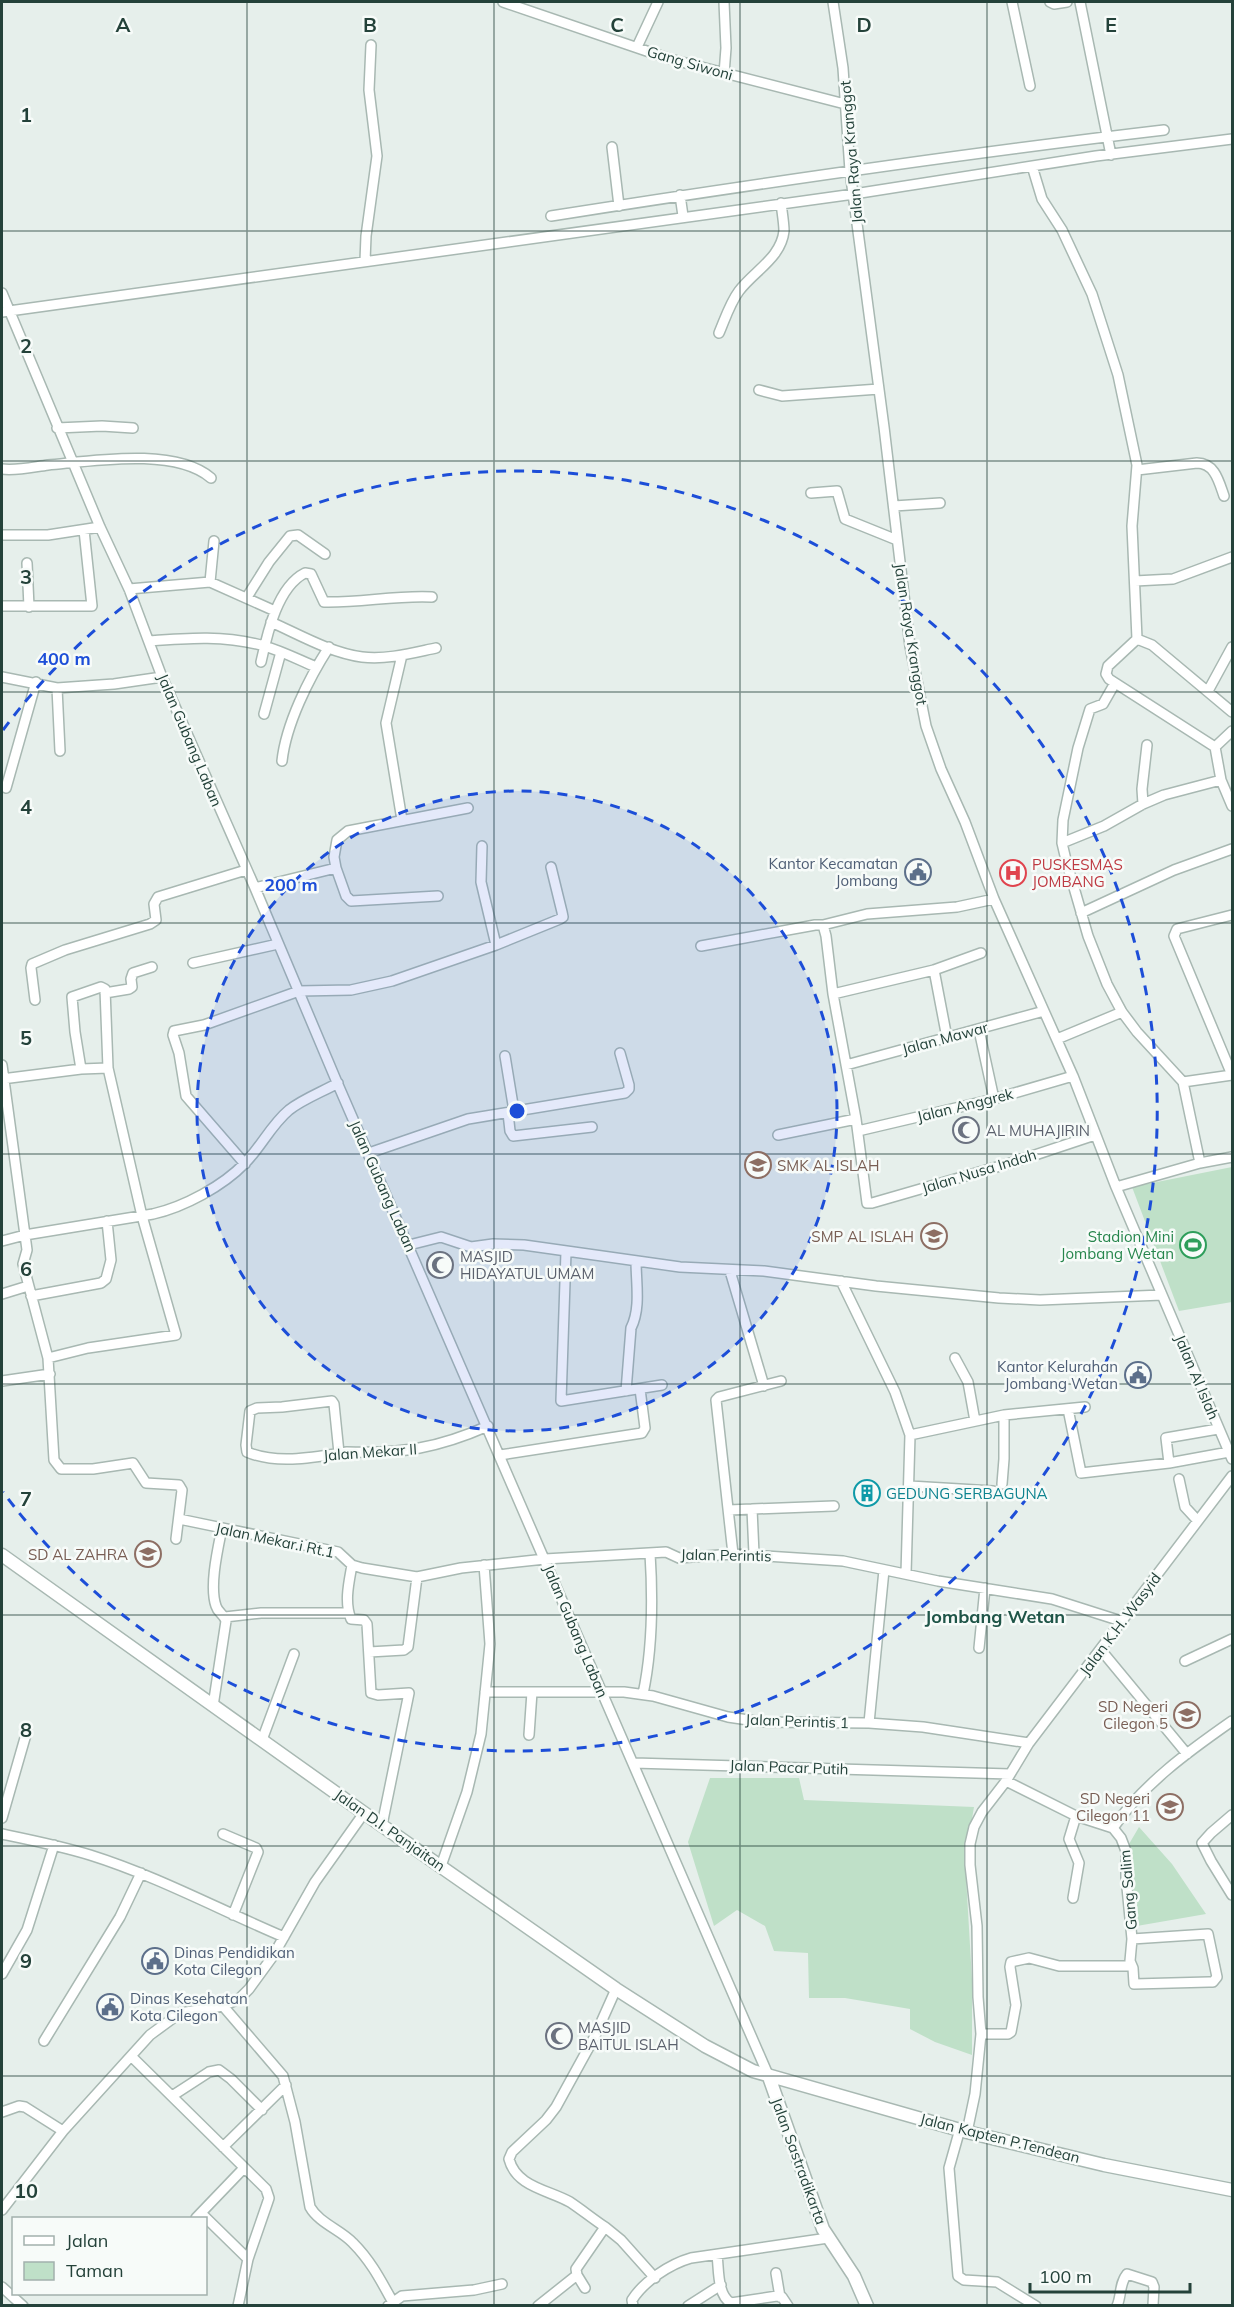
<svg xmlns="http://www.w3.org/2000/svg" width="1234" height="2307" font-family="Mulish,sans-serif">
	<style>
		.green { fill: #bfe0c8 }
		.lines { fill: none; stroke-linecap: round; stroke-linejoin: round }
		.minor-casing { stroke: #a8b8b2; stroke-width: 12 }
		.tertiary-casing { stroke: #a8b8b2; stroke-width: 15 }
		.minor { stroke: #fff; stroke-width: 9 }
		.tertiary { stroke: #fff; stroke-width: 12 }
		.grid { fill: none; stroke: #24423a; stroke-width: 1.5; stroke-opacity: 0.55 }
		.ring { fill: none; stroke: #1d4ed8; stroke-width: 3; stroke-dasharray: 10 8 }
		.labels { text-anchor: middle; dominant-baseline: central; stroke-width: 5; stroke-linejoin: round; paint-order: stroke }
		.street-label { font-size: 15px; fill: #24423a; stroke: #f7fbf9 }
		.service-label { font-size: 15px; fill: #4e5e75; stroke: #f7fbf9; text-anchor: end }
		.health-label { font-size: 15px; fill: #be3a42; stroke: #f7fbf9; text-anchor: start }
		.worship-label { font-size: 15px; fill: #5b616d; stroke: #f7fbf9; text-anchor: start }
		.education-label { font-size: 15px; fill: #785e54; stroke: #f7fbf9; text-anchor: end }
		.leisure-label { font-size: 15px; fill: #27864d; stroke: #f7fbf9; text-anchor: end }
		.culture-label { font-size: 15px; fill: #0d838f; stroke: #f7fbf9; text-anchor: start }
		.quarter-label { font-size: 18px; font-weight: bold; fill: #1f5548; stroke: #f7fbf9 }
		.grid-label { font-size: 20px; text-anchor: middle; font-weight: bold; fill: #24423a; stroke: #f7fbf9; stroke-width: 5; stroke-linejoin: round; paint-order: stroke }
		.centre { fill: #1d4ed8; stroke: #f7fbf9; stroke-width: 3 }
		.ring-label { font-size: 18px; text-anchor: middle; font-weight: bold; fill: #1d4ed8; stroke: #f7fbf9; stroke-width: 5; stroke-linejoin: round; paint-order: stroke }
	</style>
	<rect width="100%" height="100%" fill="#e6efeb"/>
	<path class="green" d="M1232 1167V1302L1179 1311 1132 1187Z
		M710 1778H799L804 1800 974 1807 965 1860 972 1980V2055L935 2042 910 2029V2009L845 1998H809L808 1953 774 1951 765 1926 737 1910 714 1926 688 1842Z
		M1139 1827 1172 1864 1206 1914 1131 1927 1122 1856Z"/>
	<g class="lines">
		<defs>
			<path id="minor" d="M503 2 670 59 845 104
				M833 2 843 68 850 171 884 427 910 646 926 726 941 769 965 822 994 899 1073 1076 1116 1187 1232 1459
				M1012 2 1030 86
				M1050 2 1054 4 1067 2
				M1080 2 1111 155
				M637 47 658 2
				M724 74 726 48 724 2
				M612 147 619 206
				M1032 166 1042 199 1062 230 1092 294 1118 375 1137 465 1132 526 1137 639 1108 666 1106 674 1109 679 1215 747 1221 780
				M680 195 683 216
				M551 216C755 184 959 154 1164 130
				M365 261 366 236 377 156 369 90 371 45
				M2 293 100 527 129 589 162 677 255 888 336 1080 769 2077
				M2 312 854 194 1096 156 1232 139
				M719 333C725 319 730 303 739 291 754 271 781 258 784 231 784 223 782 212 781 203
				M759 390 782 396 879 389
				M57 428 102 426 133 428
				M2 469C16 471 33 467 48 465 92 461 175 447 211 478
				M1137 470 1197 463C1215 463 1219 482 1224 496
				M811 493 837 491 845 519 897 540
				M894 506 940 503
				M2 535H48L100 527
				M27 563 29 607
				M1135 581 1173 579 1232 557
				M210 582 214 541
				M129 589 210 582 275 611
				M247 597 269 562 290 536 298 535 325 554
				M2 606H92L84 530
				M271 622C300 635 331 653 362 657 387 660 412 653 436 648
				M1137 639 1152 645 1232 712
				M149 641C188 638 226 635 264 646 282 651 299 660 316 667
				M402 655 386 723 402 820
				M261 662C267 635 277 587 305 573L311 574 324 602C360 603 396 595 432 597
				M2 677 57 688 114 684 162 677
				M1115 683 1103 704 1090 709 1078 748 1063 820 1062 843 1066 860 1088 936 1107 984 1122 1012 1137 1032 1183 1082 1200 1163
				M57 688 60 751
				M1208 691 1232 647
				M264 714 281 652
				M1215 747 1232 731
				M282 761C286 724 309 678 329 647
				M6 788 36 682
				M1143 804 1142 789 1147 745
				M1062 843 1104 826 1143 804 1164 795 1221 780 1232 806
				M482 846 481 882 496 945
				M336 868 334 857 337 840 348 831 468 808
				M255 888 336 868 346 896 351 901 438 896
				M1081 913 1174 870 1232 849
				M823 925 867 914 957 907 994 899
				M701 946 815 925H823L826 936 833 994 856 1119 867 1203H872L1014 1162 1095 1135
				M193 963 278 944
				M934 970 947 1038
				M105 993 129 989 132 987 131 979 133 973 152 967
				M833 994 934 970 981 953
				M35 1000 31 968 32 964 65 950 150 924 156 920 154 904 158 897 246 870
				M979 1030 994 1099
				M1057 1039 1122 1012
				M505 1056 514 1111
				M2 1065 25 1235 27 1250 23 1264 48 1358 54 1460 61 1469H93L133 1463 146 1483 179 1485 182 1490 176 1539
				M846 1065 1044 1011
				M1232 1075 1174 936 1177 929 1232 915
				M2 1079 81 1069 75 1032 72 997 101 987 105 989 108 1068
				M1183 1082 1232 1075
				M508 1113 510 1131 513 1136 592 1127
				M858 1131 994 1099 1073 1076
				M778 1135 856 1119
				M369 1153 468 1119 625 1093 629 1089V1085L620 1053
				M245 1164 186 1096 179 1053 173 1035 174 1031 204 1025 299 991 351 990 392 981 496 945 560 919 563 917 562 912 551 867
				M1116 1187 1200 1163 1232 1157
				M2 1241 25 1235 153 1214C184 1207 223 1186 245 1163 261 1147 271 1125 289 1110 303 1099 322 1092 338 1083
				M409 1245 441 1237 471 1247 493 1244 524 1245 680 1267 764 1271 876 1286 999 1298 1040 1300 1162 1295
				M566 1252 561 1401 662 1385
				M730 1271 764 1386
				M841 1281 895 1392 910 1435 906 1574
				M2 1294 28 1286
				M31 1296 101 1283 106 1279 111 1260 107 1221
				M48 1358 88 1348 176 1335 142 1216 108 1068 81 1069
				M955 1358 968 1382 975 1421
				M2 1381 50 1374
				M626 1391 631 1328C641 1308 636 1283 636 1261
				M1068 1409 1081 1473 1169 1463 1229 1452
				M910 1435 1004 1415 1085 1407
				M339 1453 334 1404 332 1401 282 1407 257 1408 250 1411 246 1445 247 1452C277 1465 316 1457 347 1452 402 1454 438 1448 488 1426
				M500 1455 642 1433 645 1428 640 1389
				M1169 1463 1166 1438 1218 1429
				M1179 1479 1185 1507 1197 1520
				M1002 1484 1004 1459V1415
				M910 1486 993 1491
				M729 1510 752 1509
				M179 1519 338 1552 352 1565 362 1568 417 1577 461 1568 545 1559 666 1552 679 1558 733 1554 843 1561 938 1581 1052 1599 1121 1621
				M733 1554 716 1400 719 1397 781 1381
				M754 1554 752 1509 834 1506
				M352 1565C349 1582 344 1602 351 1619L364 1620 367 1624 371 1693 378 1695 409 1693 382 1825
				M225 1617 261 1613H349
				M979 1648 985 1588
				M1101 1650 1187 1754
				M369 1652 404 1650 408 1647 417 1577
				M1185 1661 1232 1639
				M485 1692H624L653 1696 728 1717 762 1722 869 1723 923 1727 1029 1743
				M643 1694C653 1647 653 1600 650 1553
				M213 1706 226 1621C224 1614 218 1613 216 1606 209 1586 218 1548 222 1528
				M869 1723 884 1570
				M529 1735 532 1692
				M262 1740 294 1654
				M634 1763 1010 1774
				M1006 1781 1076 1816 1113 1828 1121 1838 1126 1851V1877L1132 1939 1130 1961 1133 1968 1134 1984 1209 1982H1213L1217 1977 1208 1934 1132 1939
				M1232 1815 1211 1833 1202 1843 1211 1861 1232 1895
				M2 1818 27 1731
				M1113 1828C1143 1784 1189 1751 1232 1721
				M2 1834C31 1840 61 1846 90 1855 157 1876 220 1910 284 1937
				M223 1834 256 1848 258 1852 233 1915
				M441 1866 467 1792 481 1734 490 1644 484 1565
				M1073 1898 1079 1863 1069 1839 1076 1816
				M2 1974 27 1930 54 1845
				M223 2006 283 2076 295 2122 310 2207C319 2223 341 2230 353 2243 372 2262 382 2283 395 2306
				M981 2034H1008L1011 2032 1016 2005 1010 1967 1011 1962 1029 1958 1059 1966H1130
				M44 2041 120 1917 141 1873
				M131 2056 266 2189 269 2198 267 2204 248 2259 238 2306
				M172 2096 209 2072 219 2070 231 2079 262 2110
				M2 2112 19 2106 25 2107 63 2131
				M960 2129 949 2168 958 2276 964 2280 997 2282 1036 2306
				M967 2132 975 2094 981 2034 978 1997 977 1926 970 1865V1844L974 1827 982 1812 1006 1781 1029 1743 1232 1476
				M223 2147 286 2085
				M2 2210 63 2131 150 2035 180 2013 223 2006 239 1999 249 1989 273 1956 315 1882 364 1813
				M201 2213 248 2259
				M196 2218 244 2168
				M605 2227 621 2240 655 2278
				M717 2255C719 2269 717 2295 731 2303L777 2296 782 2297 788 2306
				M776 2273 780 2297
				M2 2287 23 2306
				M585 2288 577 2275 576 2269 605 2227C593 2219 582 2210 570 2202 549 2190 516 2187 509 2159L512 2152 546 2120 556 2107 595 2036 616 1989
				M388 2306 402 2296 474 2290 502 2284
				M538 2306 577 2275
				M633 2306 632 2300C644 2281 670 2264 691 2258L828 2238
				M688 2306 721 2285
				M1117 2306C1122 2294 1119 2284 1127 2274L1152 2282 1154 2287 1153 2305"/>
			<path id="tertiary" d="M2 1555 364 1813 616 1989 705 2046 753 2071 967 2132 1104 2165 1232 2190
				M769 2077 823 2229 854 2276 867 2306"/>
		</defs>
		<use href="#minor" class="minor-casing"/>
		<use href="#tertiary" class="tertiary-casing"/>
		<use href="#minor" class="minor"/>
		<use href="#tertiary" class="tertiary"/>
	</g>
	<path class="grid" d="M247 2V2306M494 2V2306M740 2V2306M987 2V2306M2 231H1232M2 461H1232M2 692H1232M2 923H1232M2 1154H1232M2 1384H1232M2 1615H1232M2 1846H1232M2 2076H1232"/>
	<circle cx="517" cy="1111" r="320" fill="#1d4ed8" fill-opacity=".12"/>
	<g class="ring">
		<circle cx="517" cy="1111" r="320"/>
		<path d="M3 730A640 640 0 1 1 3 1492"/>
	</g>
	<defs>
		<symbol id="civic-ring" viewBox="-11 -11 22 22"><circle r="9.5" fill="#f7fbf9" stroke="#5c6f8a" stroke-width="1.5"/><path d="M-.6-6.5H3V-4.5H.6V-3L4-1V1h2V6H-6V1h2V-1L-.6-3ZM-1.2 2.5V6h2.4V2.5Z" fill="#5c6f8a"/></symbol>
		<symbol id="hospital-ring" viewBox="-11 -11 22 22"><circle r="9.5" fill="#f7fbf9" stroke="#e0444e" stroke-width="1.5"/><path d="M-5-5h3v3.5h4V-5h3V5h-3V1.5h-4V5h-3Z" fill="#e0444e"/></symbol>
		<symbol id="mosque-ring" viewBox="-11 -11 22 22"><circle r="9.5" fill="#f7fbf9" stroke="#6b7280" stroke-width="1.5"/><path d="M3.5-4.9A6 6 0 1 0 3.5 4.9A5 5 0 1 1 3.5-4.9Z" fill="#6b7280"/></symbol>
		<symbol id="school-ring" viewBox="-11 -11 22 22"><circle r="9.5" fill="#f7fbf9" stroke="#8d6e63" stroke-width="1.5"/><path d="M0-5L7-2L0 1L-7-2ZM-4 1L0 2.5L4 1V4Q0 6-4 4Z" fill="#8d6e63"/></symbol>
		<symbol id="stadium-ring" viewBox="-11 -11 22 22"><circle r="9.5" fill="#f7fbf9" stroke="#2e9e5b" stroke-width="1.5"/><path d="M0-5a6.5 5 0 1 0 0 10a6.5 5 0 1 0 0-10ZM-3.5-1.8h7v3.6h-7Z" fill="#2e9e5b"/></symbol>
		<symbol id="building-ring" viewBox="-11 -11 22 22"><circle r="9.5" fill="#f7fbf9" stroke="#0f9aa8" stroke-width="1.5"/><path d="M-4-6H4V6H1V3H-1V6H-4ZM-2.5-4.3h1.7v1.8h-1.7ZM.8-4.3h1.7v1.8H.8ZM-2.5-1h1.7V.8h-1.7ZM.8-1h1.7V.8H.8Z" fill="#0f9aa8"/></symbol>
	</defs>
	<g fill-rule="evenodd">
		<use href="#civic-ring" x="903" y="857" width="30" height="30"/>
		<use href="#hospital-ring" x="998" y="858" width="30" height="30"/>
		<use href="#mosque-ring" x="951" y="1115" width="30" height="30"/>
		<use href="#school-ring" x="743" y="1150" width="30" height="30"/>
		<use href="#school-ring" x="919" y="1221" width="30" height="30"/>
		<use href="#stadium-ring" x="1178" y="1230" width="30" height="30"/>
		<use href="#mosque-ring" x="425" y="1250" width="30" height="30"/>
		<use href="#civic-ring" x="1123" y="1360" width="30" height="30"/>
		<use href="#building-ring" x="852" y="1478" width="30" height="30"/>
		<use href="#school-ring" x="133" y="1539" width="30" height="30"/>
		<use href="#school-ring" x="1172" y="1700" width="30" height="30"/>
		<use href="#school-ring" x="1155" y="1792" width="30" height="30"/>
		<use href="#civic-ring" x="140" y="1946" width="30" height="30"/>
		<use href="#civic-ring" x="95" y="1992" width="30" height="30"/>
		<use href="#mosque-ring" x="544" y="2021" width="30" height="30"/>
	</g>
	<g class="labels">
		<g class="street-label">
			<text transform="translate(690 63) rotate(16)">Gang Siwoni</text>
			<text transform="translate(851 152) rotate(-95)">Jalan Raya Kranggot</text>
			<text transform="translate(911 634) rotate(81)">Jalan Raya Kranggot</text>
			<text transform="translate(190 740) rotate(67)">Jalan Gubang Laban</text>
			<text transform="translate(945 1038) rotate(-15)">Jalan Mawar</text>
			<text transform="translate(965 1105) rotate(-14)">Jalan Anggrek</text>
			<text transform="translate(979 1171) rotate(-17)">Jalan Nusa Indah</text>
			<text transform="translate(383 1186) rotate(66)">Jalan Gubang Laban</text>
			<text transform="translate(1197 1377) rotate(67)">Jalan Al Islah</text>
			<text transform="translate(370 1452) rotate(-4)">Jalan Mekar II</text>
			<text transform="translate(275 1540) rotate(12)">Jalan Mekar.i Rt.1</text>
			<text transform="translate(726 1555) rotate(1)">Jalan Perintis</text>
			<text transform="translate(1120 1624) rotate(-53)">Jalan K.H. Wasyid</text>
			<text transform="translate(576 1631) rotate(67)">Jalan Gubang Laban</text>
			<text transform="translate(797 1721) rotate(2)">Jalan Perintis 1</text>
			<text transform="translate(789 1767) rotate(2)">Jalan Pacar Putih</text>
			<text transform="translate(390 1830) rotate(35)">Jalan D.I. Panjaitan</text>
			<text transform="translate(1128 1890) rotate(-95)">Gang Salim</text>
			<text transform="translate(1000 2138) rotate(14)">Jalan Kapten P.Tendean</text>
			<text transform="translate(799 2161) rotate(70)">Jalan Sastradikarta</text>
		</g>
		<g class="service-label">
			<text x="898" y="863">Kantor Kecamatan<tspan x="898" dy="17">Jombang</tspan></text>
			<text x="1118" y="1366">Kantor Kelurahan<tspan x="1118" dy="17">Jombang Wetan</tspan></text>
			<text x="174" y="1952" text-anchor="start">Dinas Pendidikan<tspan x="174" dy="17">Kota Cilegon</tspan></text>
			<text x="130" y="1998" text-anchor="start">Dinas Kesehatan<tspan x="130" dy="17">Kota Cilegon</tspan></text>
		</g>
		<g class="health-label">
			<text x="1032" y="864">PUSKESMAS<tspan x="1032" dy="17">JOMBANG</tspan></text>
		</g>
		<g class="worship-label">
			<text x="986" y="1130">AL MUHAJIRIN</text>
			<text x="460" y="1256">MASJID<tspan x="460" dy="17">HIDAYATUL UMAM</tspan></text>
			<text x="578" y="2027">MASJID<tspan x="578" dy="17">BAITUL ISLAH</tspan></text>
		</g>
		<g class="education-label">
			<text x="777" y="1165" text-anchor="start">SMK AL ISLAH</text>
			<text x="914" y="1236">SMP AL ISLAH</text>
			<text x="128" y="1554">SD AL ZAHRA</text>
			<text x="1168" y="1706">SD Negeri<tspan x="1168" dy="17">Cilegon 5</tspan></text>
			<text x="1150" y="1798">SD Negeri<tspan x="1150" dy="17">Cilegon 11</tspan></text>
		</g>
		<g class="leisure-label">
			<text x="1174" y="1236">Stadion Mini<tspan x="1174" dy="17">Jombang Wetan</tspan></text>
		</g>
		<g class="culture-label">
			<text x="886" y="1493">GEDUNG SERBAGUNA</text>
		</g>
		<g class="quarter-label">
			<text x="995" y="1616">Jombang Wetan</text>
		</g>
	</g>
	<g class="grid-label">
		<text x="123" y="32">A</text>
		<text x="370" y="32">B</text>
		<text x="617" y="32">C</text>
		<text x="864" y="32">D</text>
		<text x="1111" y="32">E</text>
		<text x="26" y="122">1</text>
		<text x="26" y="353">2</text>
		<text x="26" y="584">3</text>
		<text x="26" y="814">4</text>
		<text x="26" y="1045">5</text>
		<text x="26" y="1276">6</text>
		<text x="26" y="1506">7</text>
		<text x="26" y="1737">8</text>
		<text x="26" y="1968">9</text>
		<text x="26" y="2198">10</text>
	</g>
	<circle cx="517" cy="1111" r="9" class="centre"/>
	<g class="ring-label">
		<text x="64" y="665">400 m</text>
		<text x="291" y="891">200 m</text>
	</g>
	<rect width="1234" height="2307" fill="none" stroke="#24423a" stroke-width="6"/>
	<rect x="12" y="2217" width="195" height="78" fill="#f7fbf9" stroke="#a3b1ad" stroke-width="1.5"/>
	<rect x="24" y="2236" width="30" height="9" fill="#ffffff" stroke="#a3b1ad" stroke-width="1.5"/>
	<text x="66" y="2247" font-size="18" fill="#24423a">Jalan</text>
	<rect x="24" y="2262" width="30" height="18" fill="#bfe0c8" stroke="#a3b1ad" stroke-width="1.5"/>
	<text x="66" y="2277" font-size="18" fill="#24423a">Taman</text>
	<path d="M1030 2283v9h160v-9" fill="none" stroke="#24423a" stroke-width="3"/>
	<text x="1039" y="2283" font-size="18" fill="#24423a" stroke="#f7fbf9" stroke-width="4.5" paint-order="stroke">100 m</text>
</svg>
